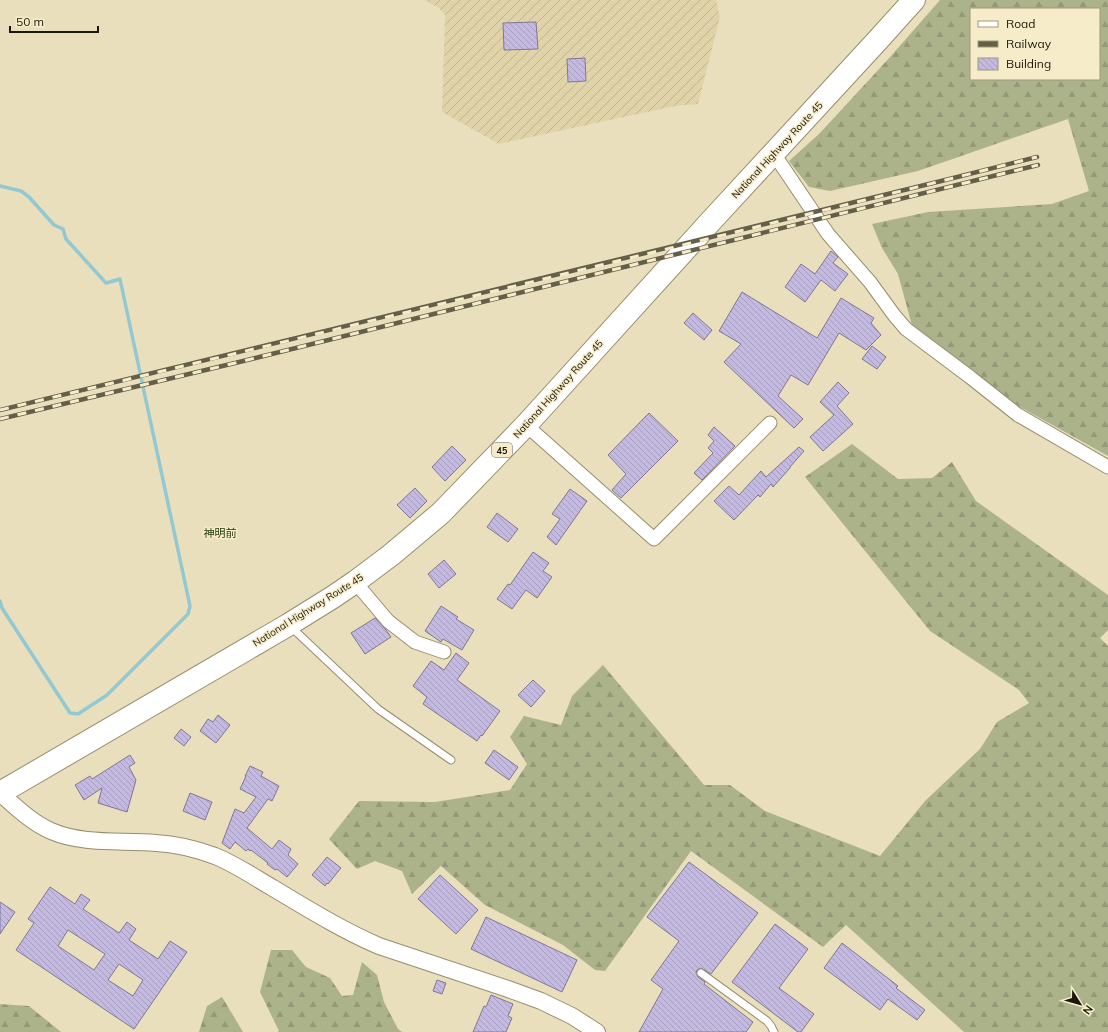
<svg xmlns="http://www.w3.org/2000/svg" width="1108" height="1032" font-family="Mulish,'Noto Sans JP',sans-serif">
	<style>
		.industrial { fill: url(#industrial-furrows) }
		.forest { fill: url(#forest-firs); fill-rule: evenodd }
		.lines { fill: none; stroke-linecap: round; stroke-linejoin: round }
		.stream { stroke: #92c8d2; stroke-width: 3.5 }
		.building { fill: url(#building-back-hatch); stroke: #7f7795; fill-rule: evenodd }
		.service-casing { stroke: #978d6d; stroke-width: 9 }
		.minor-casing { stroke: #978d6d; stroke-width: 15 }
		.tertiary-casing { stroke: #978d6d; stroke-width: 18 }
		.trunk-casing { stroke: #978d6d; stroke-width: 24 }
		.service { stroke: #fff; stroke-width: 7 }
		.minor { stroke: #fff; stroke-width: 13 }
		.tertiary { stroke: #fff; stroke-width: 16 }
		.trunk { stroke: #fff; stroke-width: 22 }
		.rail-casing { stroke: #655f4a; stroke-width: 4.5 }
		.rail { stroke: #f7ecca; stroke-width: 3; stroke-dasharray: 9; stroke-linecap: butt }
		.labels { text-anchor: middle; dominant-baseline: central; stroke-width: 3; stroke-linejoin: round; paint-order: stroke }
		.shield { fill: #f7ecca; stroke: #5d5744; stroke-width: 1 }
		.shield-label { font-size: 9px; font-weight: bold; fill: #1b170a }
		.street-label { font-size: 10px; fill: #1b170a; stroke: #f7ecca }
		.neighbourhood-label { font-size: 11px; fill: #243d0b; stroke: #f7ecca }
	</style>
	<defs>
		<pattern id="industrial-furrows" width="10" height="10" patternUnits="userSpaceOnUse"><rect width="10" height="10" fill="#e0d3a9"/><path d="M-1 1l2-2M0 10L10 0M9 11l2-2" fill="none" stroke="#c0b490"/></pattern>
		<pattern id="forest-firs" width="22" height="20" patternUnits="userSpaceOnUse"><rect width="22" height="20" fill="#acb38a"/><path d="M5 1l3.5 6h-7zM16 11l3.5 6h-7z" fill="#939976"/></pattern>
		<pattern id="building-back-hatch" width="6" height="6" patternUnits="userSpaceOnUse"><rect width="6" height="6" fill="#c4b9e1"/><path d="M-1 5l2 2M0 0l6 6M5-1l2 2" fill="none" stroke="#a89ec0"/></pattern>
	</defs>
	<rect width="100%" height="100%" fill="#eadfbd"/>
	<path class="industrial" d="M424 0H716L720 17 698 104 675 106 499 144 442 112 445 15 439 8Z"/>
	<path class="forest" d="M940 0H1108V456L1022 408 917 344 898 274 882 248 872 224 928 212 1052 204 1089 191 1068 119 918 171 830 191 809 187 789 161 819 134 891 56ZM971 9H1099V79H971Z
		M852 444 898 479 932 478 952 462 976 501 1108 595V630L1100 638 1108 646V1032H964L846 925 823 947 691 851 605 971 595 970 563 945 485 905 441 866 412 894 402 871 375 861 357 869 329 839 359 801 435 802 510 790 527 764 510 737 524 716 561 725 572 696 603 665 704 785H730L765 811 880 856 925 801 980 749 997 722 1029 703 1019 690 930 631 805 477Z
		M271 950H292L306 967 330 978 342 996 353 995 362 962 377 975 384 1002 398 1029 402 1032H277L279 1031 260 992Z
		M222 997 243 1032H199L207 1006Z
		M0 1004 29 1006 61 1032H0Z"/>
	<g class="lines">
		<path class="stream" d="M0 186 21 191 29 197 54 225 63 229 66 239 106 283 120 279 190 606 188 614 107 695 78 714 70 713 2 608 0 601"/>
	</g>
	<path class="building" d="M536 22 538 49 504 50 503 23Z
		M585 58 586 81 568 82 567 59Z
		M831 251 838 257 833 263 848 274 835 291 821 280 805 302 785 287 801 264 815 274Z
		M742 292 817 338 841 298 874 318 871 323 881 335 866 350 839 333 808 385 791 375 778 396 803 419 794 428 724 362 741 344 719 331Z
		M693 313 712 330 704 340 684 323Z
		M872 346 886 357 877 369 862 359Z
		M838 382 849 393 837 406 853 424 823 451 810 437 834 415 820 402Z
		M649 413 678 441 621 498 612 490 626 474 608 455Z
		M714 427 735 446 702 480 694 473 713 453 708 448 714 441 708 435Z
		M452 446 466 460 445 481 432 467Z
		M799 447 804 451 790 467V468L773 487 771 484 760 497 758 495 734 520 714 501 729 486 739 495 761 471 766 477Z
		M415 488 427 501 410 518 397 505Z
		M570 489 587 501 556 545 547 537 560 519 552 514Z
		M497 513 518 529 508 542 487 527Z
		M533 552 549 563 543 571 552 577 537 598 526 590 512 609 497 599 508 584 510 585Z
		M444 560 456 574 439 588 428 574Z
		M441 606 458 617 456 619 474 630 462 650 443 639 441 642 425 631Z
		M375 618 386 630 391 637 365 654 351 633Z
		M456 653 469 663 457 680 500 711 482 736 481 735 477 741 423 704 427 697 413 686 431 661 444 670Z
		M533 680 545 691 531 707 518 695Z
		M218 715 230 725 216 743 200 731 208 719 213 722Z
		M181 729 191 737 184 746 174 738Z
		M494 750 518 767 509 780 485 763Z
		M130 755 135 763 129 767 136 780 127 812 98 803 102 788 84 800 75 785 90 776 92 779Z
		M250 766 263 772 261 776 279 786 272 801 268 799 247 828 272 849 279 840 291 849 288 855 298 864 287 877 277 869 275 870 267 864 268 863 251 850 250 851 248 849 246 851 235 842 230 849 222 843 235 809 244 813 256 797 240 789 246 776H245Z
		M190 793 212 802 205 820 183 811Z
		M327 857 341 868 328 884 327 883 325 886 312 875Z
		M689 862 758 913 711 974 701 968 697 970 696 973 698 977 705 982 704 984 753 1022 746 1032H639L663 989 651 980 679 941 647 917Z
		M440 875 478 910 456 934 418 899Z
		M50 887 75 904 81 894 90 900 83 909 119 933 127 922 136 929 129 940 158 959 170 941 187 952 134 1029 16 950 34 923 28 919ZM68 930 105 954 94 970 58 946ZM119 964 143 980 133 996 108 980Z
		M0 902 15 912 0 934Z
		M486 917 577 960 562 992 471 949Z
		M775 924 808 949 779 988 814 1014 801 1032H798L732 982Z
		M842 943 898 986 896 988 925 1010 917 1020 888 999 880 1010 824 968Z
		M437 980 446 983 442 994 433 991Z
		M491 995 513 1004 508 1016 512 1018 506 1032H473L484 1006 486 1007Z"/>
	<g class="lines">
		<defs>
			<path id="service" d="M290 626 378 709 451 760
				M701 973 767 1021 771 1026 774 1032"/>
			<path id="minor" d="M774 154 828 234 870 282 894 315 906 329 970 377 1018 415 1108 467
				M526 425 654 539 770 423
				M355 582 388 621 415 642 444 652"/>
			<path id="tertiary" d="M0 793C16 807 31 822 51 831 84 845 120 840 156 843 175 844 196 849 215 856 235 864 254 877 273 888 308 909 342 930 379 946L508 989 541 1001 572 1016 597 1032"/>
			<path id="trunk" d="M0 793 288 625 333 597 355 582 391 555 441 513 526 425 711 221 877 41 914 0"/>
		</defs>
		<use href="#service" class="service-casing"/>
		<use href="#minor" class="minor-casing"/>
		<use href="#tertiary" class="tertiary-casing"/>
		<use href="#trunk" class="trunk-casing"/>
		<use href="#service" class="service"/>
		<use href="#minor" class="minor"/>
		<use href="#tertiary" class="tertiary"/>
		<use href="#trunk" class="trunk"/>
		<defs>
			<path id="rail" d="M0 410C346 327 692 244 1037 157
				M0 419 235 363 1038 165"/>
		</defs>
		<use href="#rail" class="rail-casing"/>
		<use href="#rail" class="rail"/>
	</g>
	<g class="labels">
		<rect class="shield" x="492" y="443" width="20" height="14" rx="3"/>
		<g class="shield-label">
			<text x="502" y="450">45</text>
		</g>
		<g class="street-label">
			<text transform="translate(777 150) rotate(-47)">National Highway Route 45</text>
			<text transform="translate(558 389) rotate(-48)">National Highway Route 45</text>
			<text transform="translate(308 610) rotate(-32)">National Highway Route 45</text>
		</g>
		<g class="neighbourhood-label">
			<text x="220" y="533">神明前</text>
		</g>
	</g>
	<rect x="970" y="8" width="130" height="72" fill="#f7ecca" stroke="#9f977d"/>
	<rect x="978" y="21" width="20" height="6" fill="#ffffff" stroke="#9f977d"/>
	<text x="1006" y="28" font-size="12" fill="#1b170a">Road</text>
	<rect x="978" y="41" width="20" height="6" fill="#655f4a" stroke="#9f977d"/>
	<text x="1006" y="48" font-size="12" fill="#1b170a">Railway</text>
	<rect x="978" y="58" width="20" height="12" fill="url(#building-back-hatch)" stroke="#9f977d"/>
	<text x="1006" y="68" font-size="12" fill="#1b170a">Building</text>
	<g transform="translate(1080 1004) rotate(127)" stroke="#f7ecca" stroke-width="3" paint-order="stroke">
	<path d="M0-3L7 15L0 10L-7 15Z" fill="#1b170a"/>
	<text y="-6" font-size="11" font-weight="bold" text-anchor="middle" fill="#1b170a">N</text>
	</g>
	<path d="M10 26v6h88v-6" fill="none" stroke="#1b170a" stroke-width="2"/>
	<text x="16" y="26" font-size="12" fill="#1b170a" stroke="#f7ecca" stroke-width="3" paint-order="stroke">50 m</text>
</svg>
